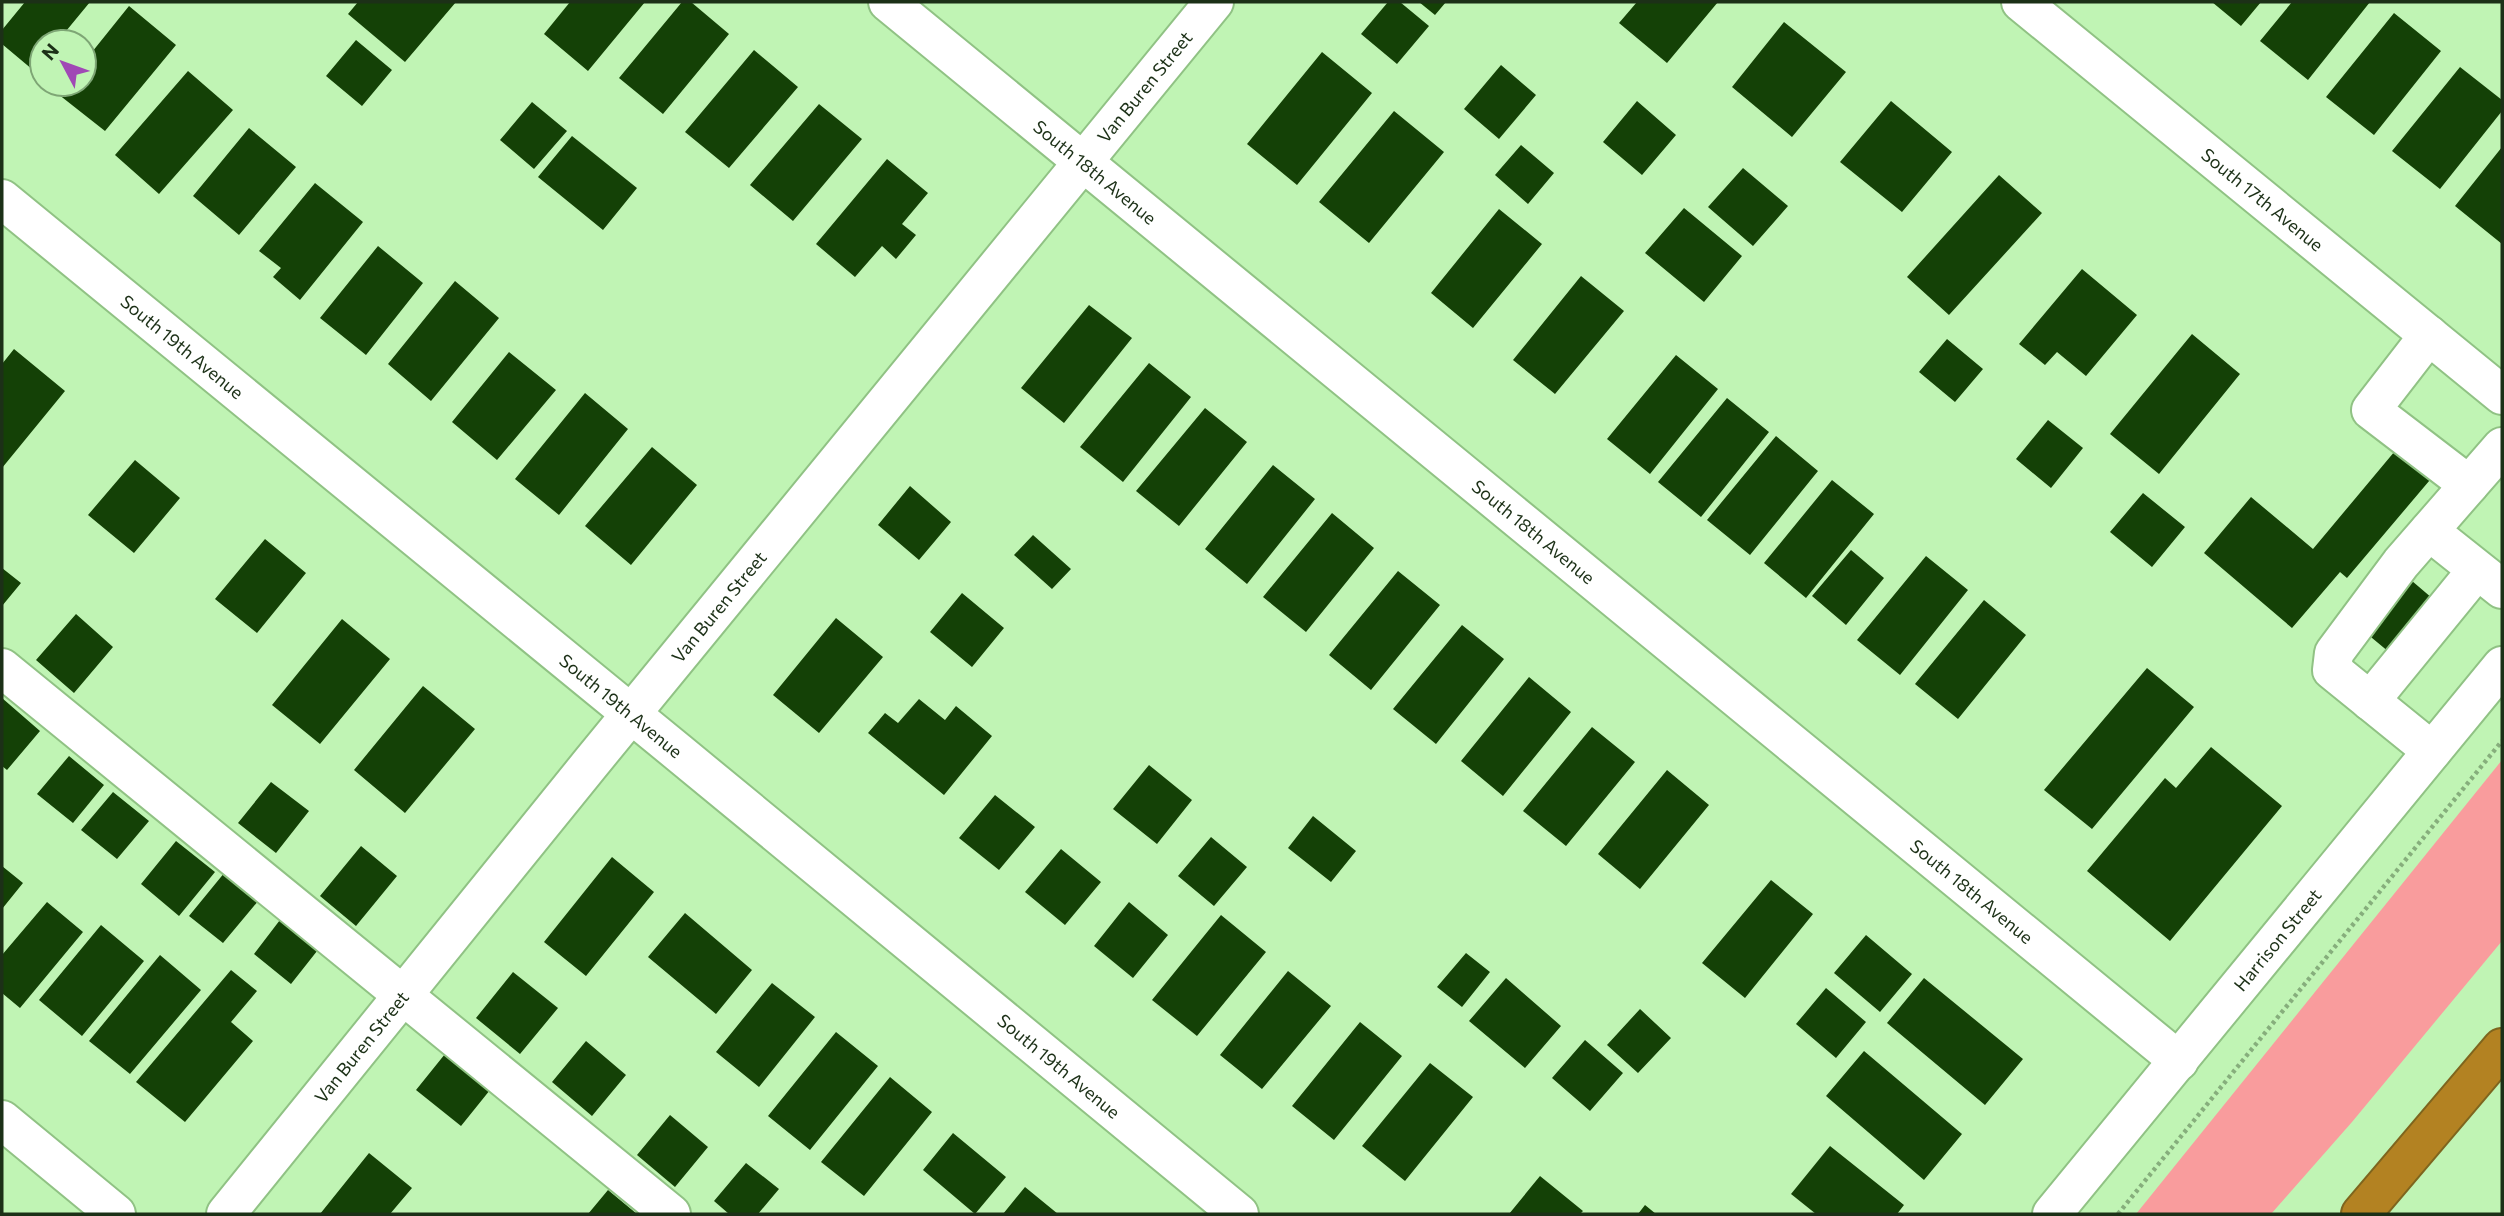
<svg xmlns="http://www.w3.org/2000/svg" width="2504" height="1216" font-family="Commissioner,sans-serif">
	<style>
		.green { fill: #f99c9d }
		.building { fill: #144106 }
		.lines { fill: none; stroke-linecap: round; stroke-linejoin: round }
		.minor-casing { stroke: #90c284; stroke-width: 42 }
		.highway-casing { stroke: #7e651e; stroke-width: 42 }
		.path { stroke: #86ae7c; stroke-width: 4.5; stroke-dasharray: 3.5 3.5; stroke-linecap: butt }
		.minor { stroke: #fff; stroke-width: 38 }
		.highway { stroke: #b38222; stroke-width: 38 }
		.labels { text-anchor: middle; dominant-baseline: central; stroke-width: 7; stroke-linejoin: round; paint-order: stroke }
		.street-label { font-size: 18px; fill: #1c3017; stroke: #c0f4b4 }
	</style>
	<rect width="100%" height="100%" fill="#c0f4b4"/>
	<path class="green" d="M2502 760V941L2352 1122 2271 1214H2136Z"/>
	<path class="building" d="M25 2H90L57 42H42V60L33 70 2 44V30Z
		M358 2H456L405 62 348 14Z
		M570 2H645L588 71 544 34Z
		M682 2H691L729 34 663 114 619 78Z
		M1388 2H1400L1429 26 1397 64 1361 34Z
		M1419 2H1446L1435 15Z
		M1637 2H1718L1667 63 1619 23Z
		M2212 2H2261L2241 26Z
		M2292 2H2370L2308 80 2260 41Z
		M129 6 176 45 105 131 58 94 66 84H84V62Z
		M2394 13 2441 51 2374 135 2326 97Z
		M1784 22 1846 72 1792 137 1732 87Z
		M356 40 392 70 362 106 326 76Z
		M754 50 798 87 729 168 685 132Z
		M1322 52 1372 93 1297 185 1247 144Z
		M1501 65 1536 95 1499 139 1464 109Z
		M2460 67 2502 100V111L2440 189 2392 151Z
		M188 71 233 110 159 194 115 155Z
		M1637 101 1676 135 1642 175 1603 142Z
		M1891 101 1952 152 1902 212 1840 162Z
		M532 102 567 131 534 169 500 140Z
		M819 104 862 139 793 221 750 185Z
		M1394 111 1444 152 1369 243 1319 202Z
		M249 128 296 167 239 235 193 196Z
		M572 136 637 188 603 230 538 177Z
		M1521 145 1554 173 1528 204 1495 175Z
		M2502 147V244L2455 206Z
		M887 159 928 193 902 224 916 235 896 259 882 246 855 277 816 244Z
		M1743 168 1788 206 1753 246 1708 207Z
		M1999 175 2042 213 1949 315 1907 277Z
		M315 183 363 222 300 300 273 277 281 268 259 251Z
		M1684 208 1742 256 1704 302 1645 253Z
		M1499 209 1542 244 1473 328 1431 293Z
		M378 246 423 283 366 355 320 318Z
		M2082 269 2137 315 2086 376 2057 352 2045 365 2019 344Z
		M1581 276 1624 311 1555 394 1513 360Z
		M455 281 499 318 431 401 388 364Z
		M1089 305 1132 338 1064 423 1021 388Z
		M2192 334 2240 374 2159 474 2110 434Z
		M1947 339 1983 369 1955 402 1919 372Z
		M14 349 65 391 2 468V364Z
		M509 352 556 390 497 460 452 422Z
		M1676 355 1718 389 1650 474 1607 439Z
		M1149 363 1191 397 1123 482 1080 447Z
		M585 393 628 429 559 515 515 479Z
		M1727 398 1769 432 1701 517 1658 482Z
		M1205 408 1247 442 1179 526 1136 491Z
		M2048 420 2083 448 2051 488 2016 459Z
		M1776 436 1818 471 1750 555 1707 520Z
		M2400 445 2435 474 2347 578 2340 572 2292 628 2204 553 2251 497 2313 549Z
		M652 447 697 485 631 565 585 526Z
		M135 460 180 498 134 553 88 515Z
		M1273 465 1315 499 1247 584 1205 549Z
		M1832 480 1874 514 1806 598 1764 563Z
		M910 486 951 522 919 560 878 525Z
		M2143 493 2185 527 2152 567 2110 532Z
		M1332 513 1374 548 1306 632 1263 597Z
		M1033 535 1071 569 1052 589 1014 555Z
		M265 539 306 573 257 633 215 599Z
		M1851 550 1884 578 1846 625 1812 596Z
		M1926 556 1968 590 1900 675 1857 640Z
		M2 568 21 583 2 606Z
		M1398 571 1440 605 1371 690 1329 655Z
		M2405 575 2439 604 2395 657 2360 628Z
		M962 593 1004 628 972 667 930 632Z
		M1984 600 2026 635 1958 719 1915 684Z
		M76 614 113 647 74 693 36 660Z
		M836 618 883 657 819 733 773 695Z
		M342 619 390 659 320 744 272 705Z
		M1462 625 1504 659 1436 744 1393 709Z
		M2147 668 2194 707 2092 829 2044 790Z
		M1529 677 1571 712 1503 796 1461 761Z
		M423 686 475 729 405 813 354 770Z
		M2 698 40 731 7 770 2 766Z
		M919 699 945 720 956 706 992 736 944 795 868 733 885 713 898 723Z
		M1592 727 1635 762 1566 846 1523 811Z
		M2211 747 2282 806 2170 941 2087 871 2165 778 2176 788Z
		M69 756 104 785 73 823 37 794Z
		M1149 765 1192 800 1157 844 1113 809Z
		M1667 770 1709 805 1640 889 1598 854Z
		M271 782 309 811 276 853 238 823Z
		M113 792 149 821 117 859 81 830Z
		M995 795 1035 827 999 870 959 838Z
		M1313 816 1356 851 1331 882 1288 848Z
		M1211 837 1247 867 1214 906 1178 876Z
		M176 841 215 872 179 916 141 884Z
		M361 846 397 876 356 926 320 896Z
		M1061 849 1101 882 1065 925 1025 892Z
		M612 857 654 892 586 976 544 942Z
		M2 866 23 883 2 909Z
		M225 872 259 900 223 943 189 916Z
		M1771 880 1813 914 1745 998 1702 963Z
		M47 902 83 932 20 1008 2 993V955Z
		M1129 902 1168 935 1133 978 1094 946Z
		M685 913 752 970 716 1014 648 957Z
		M1221 915 1266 952 1197 1036 1152 1000Z
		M283 916 321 946 291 984 254 954Z
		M101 925 144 961 82 1036 39 1000Z
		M1866 935 1912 974 1880 1012 1834 973Z
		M1466 953 1490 972 1462 1007 1437 987Z
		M160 955 201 990 130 1074 89 1041Z
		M231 970 257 991 231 1022 253 1041 185 1122 136 1082Z
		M1288 971 1331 1006 1262 1089 1220 1055Z
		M513 972 558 1008 520 1054 476 1018Z
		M1506 978 1561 1026 1525 1068 1469 1021Z
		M1924 978 2023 1059 1985 1105 1887 1023Z
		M772 983 815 1017 759 1087 716 1052Z
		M1826 988 1866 1022 1836 1058 1796 1024Z
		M1640 1009 1671 1038 1638 1073 1607 1045Z
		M1360 1022 1402 1056 1334 1140 1292 1106Z
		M836 1032 878 1066 810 1150 768 1116Z
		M1585 1040 1623 1073 1590 1111 1552 1078Z
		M586 1041 626 1075 592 1116 552 1082Z
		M1864 1051 1962 1134 1924 1180 1826 1096Z
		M445 1054 490 1090 461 1126 416 1090Z
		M1430 1063 1473 1097 1405 1181 1362 1146Z
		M890 1077 932 1112 864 1196 821 1162Z
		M670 1115 708 1147 675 1187 637 1155Z
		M953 1133 1006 1177 975 1214 923 1170Z
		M1830 1146 1904 1205 1897 1214H1816L1791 1194Z
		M369 1153 412 1188 390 1214H320Z
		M746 1163 779 1189 758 1214H729L714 1201Z
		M1540 1176 1583 1211 1580 1214H1509Z
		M1025 1187 1058 1214H1003Z
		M608 1190 637 1214H588Z
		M1645 1205 1656 1214H1638Z"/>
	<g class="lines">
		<defs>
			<g id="minor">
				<path id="s1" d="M888 2 2179 1061"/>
				<path id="s2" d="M2021 2 2502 395"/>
				<path id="s3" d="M2 199 679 753 1239 1214"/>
				<path d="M2429 335 2371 410 2469 485"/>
				<path d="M2429 531 2502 589"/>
				<path d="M2 668 671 1214"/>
				<path d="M2370 701 2477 570"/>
				<path d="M2432 751 2332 670 2334 653 2401 563 2502 447"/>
				<path d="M2 1120 116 1214"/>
				<path id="s4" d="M226 1214 590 764 1214 2"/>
				<path id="s5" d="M2052 1214 2502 666"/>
			</g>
			<path id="highway" d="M2361 1214 2502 1048"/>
		</defs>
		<use href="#minor" class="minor-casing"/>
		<use href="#highway" class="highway-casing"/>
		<path class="path" d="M2118 1214 2502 741"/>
		<use href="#minor" class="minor"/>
		<use href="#highway" class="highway"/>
	</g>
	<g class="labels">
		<g class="street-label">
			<text stroke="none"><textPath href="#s4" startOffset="1454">Van Buren Street</textPath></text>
			<text stroke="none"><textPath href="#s1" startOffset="268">South 18th Avenue</textPath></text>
			<text stroke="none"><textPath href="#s2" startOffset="312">South 17th Avenue</textPath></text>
			<text stroke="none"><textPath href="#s3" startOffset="233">South 19th Avenue</textPath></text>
			<text stroke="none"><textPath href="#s1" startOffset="835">South 18th Avenue</textPath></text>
			<text stroke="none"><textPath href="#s4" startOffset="782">Van Buren Street</textPath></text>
			<text stroke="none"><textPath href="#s3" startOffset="800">South 19th Avenue</textPath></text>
			<text stroke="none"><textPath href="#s1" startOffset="1402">South 18th Avenue</textPath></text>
			<text stroke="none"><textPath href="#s5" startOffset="355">Harrison Street</textPath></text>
			<text stroke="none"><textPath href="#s4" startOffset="215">Van Buren Street</textPath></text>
			<text stroke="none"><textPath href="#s3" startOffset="1367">South 19th Avenue</textPath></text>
		</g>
	</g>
	<rect width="2504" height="1216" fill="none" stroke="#1c3017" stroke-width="7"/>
	<g transform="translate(63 63) rotate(311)"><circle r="33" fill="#c0f4b4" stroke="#7ea675" stroke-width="2"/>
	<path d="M0-5L12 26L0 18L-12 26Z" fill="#a048b5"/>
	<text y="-10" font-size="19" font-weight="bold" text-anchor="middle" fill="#1c3017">N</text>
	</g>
</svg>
